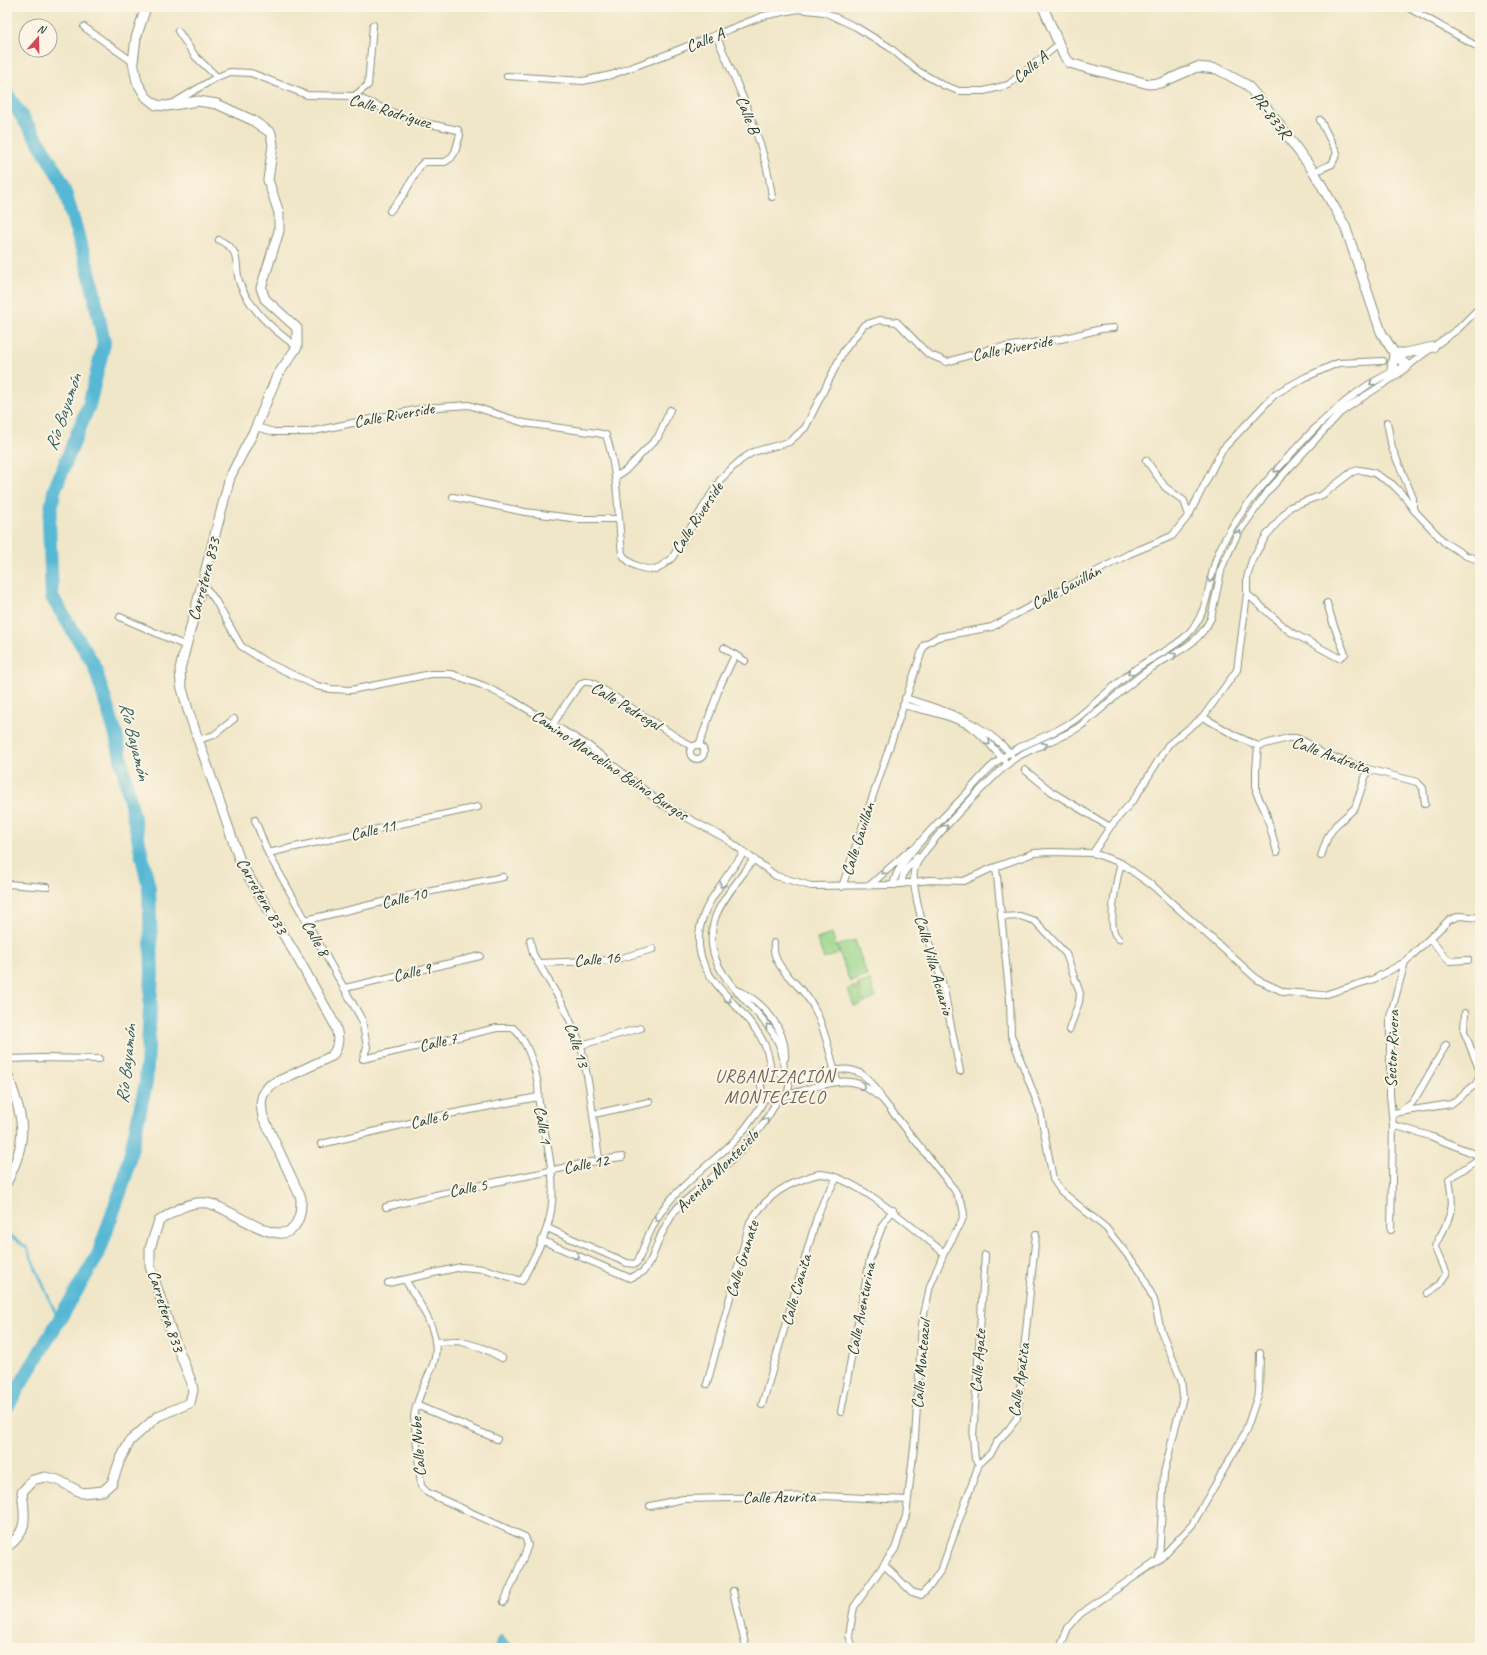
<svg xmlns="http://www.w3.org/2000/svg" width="1487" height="1655" font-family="Caveat,sans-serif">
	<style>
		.green { fill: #98d58a; stroke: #5c895f }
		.water { fill: #56b8d4; stroke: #3a7a84 }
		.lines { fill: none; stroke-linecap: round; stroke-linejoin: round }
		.stream { stroke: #56b8d4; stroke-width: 2.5 }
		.river { stroke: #56b8d4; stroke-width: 14 }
		.street-casing { stroke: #88927e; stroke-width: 8 }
		.secondary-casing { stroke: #88927e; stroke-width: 11 }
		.street { stroke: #fff; stroke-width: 6 }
		.secondary { stroke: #fff; stroke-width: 9 }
		.oneway { stroke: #8f9e9a }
		.labels { text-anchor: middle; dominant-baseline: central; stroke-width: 4; stroke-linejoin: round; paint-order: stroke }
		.street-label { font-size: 17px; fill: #1f3d34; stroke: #fcf5e5 }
		.water-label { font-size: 18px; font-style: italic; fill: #2d5c5c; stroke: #fcf5e5 }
		.neighbourhood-label { font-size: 18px; letter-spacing: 1px; fill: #6c635b; stroke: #fcf5e5 }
	</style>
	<rect width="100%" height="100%" fill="#fcf5e5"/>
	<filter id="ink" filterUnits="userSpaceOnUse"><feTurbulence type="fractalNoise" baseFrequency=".025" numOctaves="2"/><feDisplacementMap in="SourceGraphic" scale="8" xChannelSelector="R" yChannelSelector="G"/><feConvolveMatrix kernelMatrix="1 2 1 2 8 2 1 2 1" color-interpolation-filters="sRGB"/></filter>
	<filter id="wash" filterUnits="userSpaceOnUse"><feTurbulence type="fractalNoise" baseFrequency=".012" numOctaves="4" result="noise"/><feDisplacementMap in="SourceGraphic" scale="16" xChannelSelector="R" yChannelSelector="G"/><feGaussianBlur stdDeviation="0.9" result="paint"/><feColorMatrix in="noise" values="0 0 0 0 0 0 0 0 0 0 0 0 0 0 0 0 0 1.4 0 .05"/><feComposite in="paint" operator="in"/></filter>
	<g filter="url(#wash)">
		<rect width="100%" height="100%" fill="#f0e6c8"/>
		<path class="green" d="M832 934 839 953 824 959 817 939Z
			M855 940 867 976 850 982 837 946Z
			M870 980 876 998 864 1003 858 984Z
			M857 986 862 1004 854 1006 848 989Z"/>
		<path class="water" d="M501 1635 512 1646V1648L494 1647Z"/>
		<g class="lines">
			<path class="stream" d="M7 1233 27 1248 59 1321"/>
			<path class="river" d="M7 94 40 144 62 182 91 279 104 343 89 405 54 491 49 522 52 597 94 665 116 735 149 889 152 972 146 1083 125 1178 98 1255 7 1407"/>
		</g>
	</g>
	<g filter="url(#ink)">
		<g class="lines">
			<defs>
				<path id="street" d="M1407 7 1480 48
					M84 27 133 62
					M178 31 195 56 217 77
					M716 35C737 85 766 143 772 197
					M507 76 583 81 611 75 660 57 763 16 798 9 824 12 856 27 889 47 918 71 943 85 959 91H984L1008 85 1059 44
					M354 96 368 85 373 25
					M172 104 217 77 230 72 251 73 307 95 354 96 411 120 458 130 460 135 455 152 451 158 445 162H424L420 166 404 194 390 211
					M1314 172 1332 164 1337 153 1320 120
					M219 240C242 251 234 261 239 281 241 288 247 299 252 305 264 322 281 335 297 347
					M1387 422 1392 448 1413 498V509
					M256 427 274 432H309L425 408 469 405 524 423 597 433 606 435C618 470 618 517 622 554 631 566 641 569 656 570L672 558 720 480 732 468 741 460 753 452 789 442 805 428 843 352 864 325 880 320 897 322 928 354 947 362 990 349 1061 339 1101 329 1114 328
					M1146 460 1165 487 1184 501 1189 515
					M615 477 625 471 658 437 670 410
					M453 497 525 512 579 519H619
					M203 584 215 600 241 646 266 662 317 686 331 689 351 690 431 674H452L484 686 512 700 589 746 663 805 725 838 776 876 811 886 893 885 929 880 964 881 990 869 1034 853 1049 852 1093 853 1121 863 1153 886 1258 980 1284 992 1324 995 1374 979 1405 962 1449 920 1460 916 1480 918
					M1247 594 1289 631 1339 658 1345 654 1333 623 1327 603
					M120 617 186 646
					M724 648 745 661
					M905 698C947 711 981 721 1011 754
					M903 705C926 711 951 715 971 727 985 736 993 749 1004 760
					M1203 717 1234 735 1258 746 1288 738H1296L1307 743 1323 754 1368 769 1417 782 1423 788 1425 804
					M553 724C559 716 576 685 584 682 587 681 590 682 593 683L692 747
					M198 740 214 735 234 719
					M699 745 720 686 735 655
					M690 752a7 7 0 1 1 14 0a7 7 0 1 1-14 0Z
					M1258 746 1256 770V792L1266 813 1277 852
					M1025 770 1052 792 1110 827
					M255 820 268 853 362 1020 367 1047 363 1059 497 1028H513C526 1039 533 1061 537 1079 539 1087 538 1095 539 1103 545 1137 557 1176 551 1211 547 1236 533 1259 522 1281L485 1269 461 1267 388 1283
					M744 852C732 870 711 895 704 914 682 972 734 994 760 1036 767 1047 770 1060 771 1073
					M268 853 478 807
					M1093 853 1110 827 1135 798 1168 745 1203 717 1237 670 1247 594V578L1252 560 1266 536 1290 507 1322 495 1352 472 1359 470 1366 471 1374 473 1392 484 1404 496 1413 509 1444 542 1466 556 1480 560
					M1321 856 1328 836 1336 825 1355 808 1368 769
					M754 859C742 876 721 900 715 918 692 988 793 1012 783 1075
					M996 867 1010 1000 1011 1035 1040 1110 1053 1179 1061 1191 1106 1228 1141 1272 1154 1300 1161 1331 1181 1379 1183 1397 1164 1473 1159 1560 1080 1614 1068 1628 1060 1648
					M7 884 47 887
					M901 884 904 872 917 857
					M893 885C895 879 896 873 900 868 918 841 943 818 965 795 979 780 992 763 1009 753 1029 741 1053 735 1073 721 1096 704 1116 682 1140 666 1155 655 1173 649 1187 635 1212 610 1206 579 1220 549 1235 517 1259 489 1282 464 1309 433 1334 408 1368 385 1381 378 1391 371 1405 367
					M869 886 911 849
					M842 887 924 645 938 637 992 627 1129 554 1172 536 1189 515 1222 450 1275 394 1306 377 1338 363 1383 361
					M1001 917 1020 916 1035 921 1066 954 1080 993 1079 1002 1069 1030
					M306 920 417 894 503 877
					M1119 939C1117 937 1114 934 1114 932 1109 918 1117 877 1121 863
					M1430 939 1449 961 1468 960
					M530 940 533 954 563 1005 581 1045 589 1086 599 1159
					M774 943C771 966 796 981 808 998 822 1016 832 1059 837 1082
					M540 963 614 960 653 949
					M345 988 480 956
					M737 990C763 1001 787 1030 785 1058
					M581 1045 641 1028
					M7 1059 42 1058 99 1059
					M960 1071C956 1051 952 1031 948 1011 946 1001 945 991 942 982 933 952 921 926 916 895 914 887 913 879 914 871 916 853 997 771 1014 759 1035 745 1061 740 1082 725 1104 708 1124 687 1147 671 1171 653 1197 648 1211 618L1222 567 1228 554 1237 535 1269 490 1340 413 1357 401 1396 376 1422 355 1458 329 1480 307
					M761 1086a14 14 0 1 1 28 0a14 14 0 1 1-28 0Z
					M785 1096C804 1091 832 1079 852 1082 863 1084 873 1092 882 1099 871 1078 858 1065 833 1071 825 1072 819 1075 811 1076 803 1078 794 1077 786 1078
					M1402 1110 1411 1104 1416 1097 1446 1045
					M1393 1113 1451 1104 1476 1084 1480 1075 1479 1069 1464 1031 1465 1013
					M594 1114 649 1102
					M1393 1125 1430 1136 1480 1156
					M321 1144 444 1115 538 1097
					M386 1207C437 1194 489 1183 541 1173 568 1167 594 1160 622 1157
					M547 1228 627 1263 635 1264 638 1261C646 1242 653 1220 667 1204 687 1179 714 1162 736 1139 748 1126 758 1112 766 1096
					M1391 1230 1393 1125 1390 1095V1017L1405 962
					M541 1240 630 1278 643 1272 651 1260 661 1235 672 1215 679 1206C715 1175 757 1143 777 1100
					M406 1281C420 1304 444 1336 433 1365 426 1382 417 1397 414 1416L421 1486 428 1493 525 1537 528 1545 524 1556 504 1602
					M1427 1293 1439 1285 1446 1274 1435 1248C1436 1241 1440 1237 1443 1231 1454 1209 1453 1203 1449 1179L1480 1158
					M435 1342 459 1341 483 1348 502 1358
					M707 1384 750 1222C765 1200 779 1187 804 1179 808 1177 814 1175 819 1174 852 1173 918 1232 944 1253
					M416 1405 497 1439
					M762 1405 817 1217 825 1198 837 1178
					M841 1412 870 1259 883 1224 893 1210
					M979 1464 975 1459 973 1437 985 1255
					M650 1506 683 1499 823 1496 908 1500
					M1159 1560 1192 1525 1245 1433 1259 1392 1260 1353
					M884 1565 912 1592 921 1595 930 1586 942 1568 979 1464 991 1453 997 1442 1009 1429 1017 1418 1036 1234
					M733 1591 746 1648
					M853 1648 849 1635 854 1607 895 1549 906 1516 915 1438 922 1324 930 1286 944 1253 961 1223 964 1214 962 1204 954 1189 882 1099"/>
				<path id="secondary" d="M1043 7 1064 56 1070 63 1083 67 1149 84 1161 83 1197 67 1217 69 1247 85 1266 107 1314 172 1345 226 1381 332 1394 353 1407 366
					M1392 370 1394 353H1406L1433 347
					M7 1073C23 1119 30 1136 7 1182
					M7 1547C29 1531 25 1516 22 1492L33 1480 45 1477 58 1480 82 1493 103 1491 112 1483 120 1460 130 1441 158 1416 190 1403 193 1390 191 1381 171 1331 150 1266V1248L159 1221C174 1211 188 1201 207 1203 227 1205 277 1249 294 1227 301 1217 301 1209 301 1198L263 1117C260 1102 260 1096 270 1085L332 1056C340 1045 339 1035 334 1023L300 962 241 864 188 710 181 685 180 669 230 477 256 427 277 376 297 347V328L265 299 261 288 279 231V213L268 180 273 145 271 133 252 120 217 104 198 101 167 106 156 105 146 97 137 82 133 62 136 38 146 7"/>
			</defs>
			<use href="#street" class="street-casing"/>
			<use href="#secondary" class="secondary-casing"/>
			<use href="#street" class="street"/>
			<use href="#secondary" class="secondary"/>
		</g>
		<defs><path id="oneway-chevron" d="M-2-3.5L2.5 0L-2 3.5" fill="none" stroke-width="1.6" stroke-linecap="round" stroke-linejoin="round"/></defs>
		<g class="oneway">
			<use href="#oneway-chevron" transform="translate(1372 383) rotate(147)"/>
			<use href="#oneway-chevron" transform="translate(1276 470) rotate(132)"/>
			<use href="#oneway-chevron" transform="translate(1239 533) rotate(-59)"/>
			<use href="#oneway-chevron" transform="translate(1210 580) rotate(99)"/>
			<use href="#oneway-chevron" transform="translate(1174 655) rotate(-31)"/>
			<use href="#oneway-chevron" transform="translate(1130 673) rotate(142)"/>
			<use href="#oneway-chevron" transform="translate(988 743) rotate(44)"/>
			<use href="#oneway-chevron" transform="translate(1045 745) rotate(-24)"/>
			<use href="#oneway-chevron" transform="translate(946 827) rotate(-46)"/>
			<use href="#oneway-chevron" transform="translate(884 872) rotate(138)"/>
			<use href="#oneway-chevron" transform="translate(722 885) rotate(124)"/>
			<use href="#oneway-chevron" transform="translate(729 1000) rotate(48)"/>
			<use href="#oneway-chevron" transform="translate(768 1026) rotate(-127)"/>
			<use href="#oneway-chevron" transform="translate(863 1087) rotate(25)"/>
			<use href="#oneway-chevron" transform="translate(766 1120) rotate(-52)"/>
			<use href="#oneway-chevron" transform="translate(657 1219) rotate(117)"/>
			<use href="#oneway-chevron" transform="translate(577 1256) rotate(23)"/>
		</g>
	</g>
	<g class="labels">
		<g class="street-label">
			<text transform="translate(705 40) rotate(-22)">Calle A</text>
			<text transform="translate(1030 67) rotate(-39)">Calle A</text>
			<text transform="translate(390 111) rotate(17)">Calle Rodríguez</text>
			<text transform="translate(748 115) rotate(69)">Calle B</text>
			<text transform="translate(1271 115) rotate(52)">PR-833R</text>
			<text transform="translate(1012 348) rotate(-11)">Calle Riverside</text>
			<text transform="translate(394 415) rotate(-10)">Calle Riverside</text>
			<text transform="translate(697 518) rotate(-57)">Calle Riverside</text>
			<text transform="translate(204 579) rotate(-75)">Carretera 833</text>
			<text transform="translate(1066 587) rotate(-28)">Calle Gavillán</text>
			<text transform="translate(626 706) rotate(31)">Calle Pedregal</text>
			<text transform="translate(1331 755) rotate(20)">Calle Andreíta</text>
			<text transform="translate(610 765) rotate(34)">Camino Marcelino Belino Burgos</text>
			<text transform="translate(373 830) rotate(-13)">Calle 11</text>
			<text transform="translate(858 839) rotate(-72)">Calle Gavillán</text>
			<text transform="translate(262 896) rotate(60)">Carretera 833</text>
			<text transform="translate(404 898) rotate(-13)">Calle 10</text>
			<text transform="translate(316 938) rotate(60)">Calle 8</text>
			<text transform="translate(597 959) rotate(-5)">Calle 16</text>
			<text transform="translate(934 965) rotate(74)">Calle Villa Acuario</text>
			<text transform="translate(412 972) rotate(-13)">Calle 9</text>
			<text transform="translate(438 1042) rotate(-13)">Calle 7</text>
			<text transform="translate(577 1045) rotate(72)">Calle 13</text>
			<text transform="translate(1392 1049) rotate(-88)">Sector Rivera</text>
			<text transform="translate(429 1119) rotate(-13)">Calle 6</text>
			<text transform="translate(543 1125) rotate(80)">Calle 1</text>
			<text transform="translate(586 1164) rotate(-11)">Calle 12</text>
			<text transform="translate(717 1171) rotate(-45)">Avenida Montecielo</text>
			<text transform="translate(468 1188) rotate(-11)">Calle 5</text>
			<text transform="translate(742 1259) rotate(-73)">Calle Granate</text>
			<text transform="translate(796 1290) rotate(-74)">Calle Cianita</text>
			<text transform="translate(861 1309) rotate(-79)">Calle Aventurina</text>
			<text transform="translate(166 1311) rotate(72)">Carretera 833</text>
			<text transform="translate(978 1361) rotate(-86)">Calle Agate</text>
			<text transform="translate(921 1364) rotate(-85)">Calle Monteazul</text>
			<text transform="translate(1019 1380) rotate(-82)">Calle Apatita</text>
			<text transform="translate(418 1447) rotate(-94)">Calle Nube</text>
			<text transform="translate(779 1497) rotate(-1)">Calle Azurita</text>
		</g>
		<g class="water-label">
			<text transform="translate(63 412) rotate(-71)">Río Bayamón</text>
			<text transform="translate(135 741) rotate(76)">Río Bayamón</text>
			<text transform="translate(126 1064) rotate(-84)">Río Bayamón</text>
		</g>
		<g class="neighbourhood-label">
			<text x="775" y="1076">URBANIZACIÓN<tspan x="775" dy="21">MONTECIELO</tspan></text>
		</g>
	</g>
	<rect width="1487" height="1655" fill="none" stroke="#fcf5e5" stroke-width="24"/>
	<g transform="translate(38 38) rotate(20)"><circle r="19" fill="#fcf5e5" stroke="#a4ab9e"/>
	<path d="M0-3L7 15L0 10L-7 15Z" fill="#d1495b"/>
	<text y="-6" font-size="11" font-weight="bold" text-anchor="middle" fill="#1f3d34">N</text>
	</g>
</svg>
